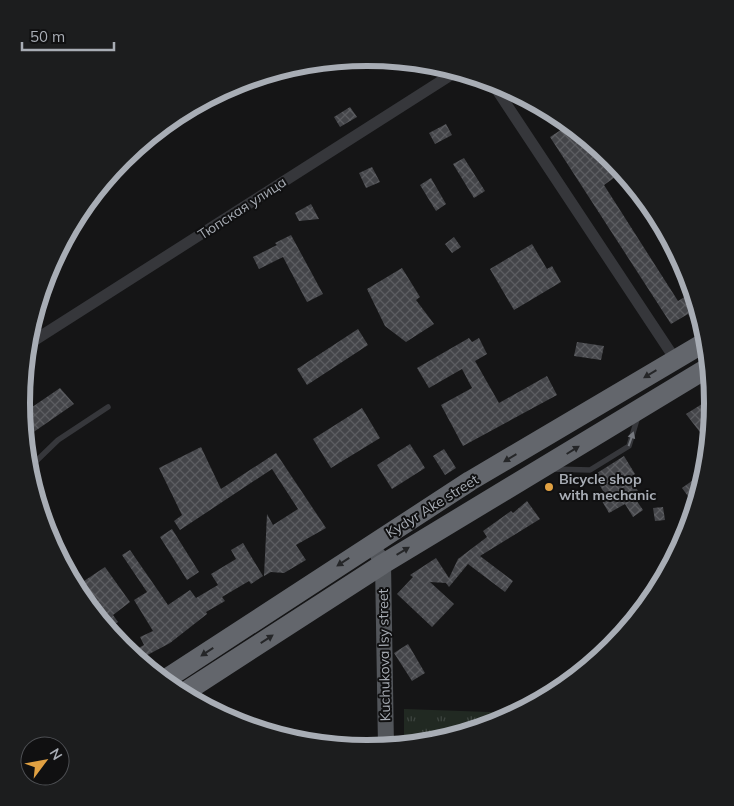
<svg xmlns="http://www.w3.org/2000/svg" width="734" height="806" font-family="Mulish,sans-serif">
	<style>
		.park { fill: url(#park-tufts) }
		.building { fill: url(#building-cross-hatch) }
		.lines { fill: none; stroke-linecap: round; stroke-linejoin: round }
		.lane { stroke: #36373b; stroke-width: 5.5 }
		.street { stroke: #36373b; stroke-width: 11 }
		.primary { stroke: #52555a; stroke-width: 16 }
		.highway { stroke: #63666c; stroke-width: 20 }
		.oneway { fill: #252628 }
		.oneway2 { fill: #75787e }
		.poi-dot { fill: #e1a142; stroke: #101011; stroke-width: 2 }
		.labels { text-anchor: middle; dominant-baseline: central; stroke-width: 4; stroke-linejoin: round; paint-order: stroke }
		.street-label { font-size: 14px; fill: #a8adb5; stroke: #101011 }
		.poi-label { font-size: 14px; font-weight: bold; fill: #a8adb5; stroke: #101011; text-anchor: start }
		.rim { fill: none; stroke: #a8adb5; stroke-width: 6 }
	</style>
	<defs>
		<pattern id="park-tufts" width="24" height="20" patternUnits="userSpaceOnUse" patternTransform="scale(1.25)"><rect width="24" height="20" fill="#212922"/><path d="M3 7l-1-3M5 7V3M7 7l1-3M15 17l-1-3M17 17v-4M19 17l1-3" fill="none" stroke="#3e4540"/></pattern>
		<pattern id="building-cross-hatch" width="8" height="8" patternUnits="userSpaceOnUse" patternTransform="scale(1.25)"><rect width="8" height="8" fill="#444549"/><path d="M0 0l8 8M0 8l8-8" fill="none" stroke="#5c5d61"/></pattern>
	</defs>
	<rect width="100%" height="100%" fill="#151516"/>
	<path class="park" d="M404 709 516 713H517C482 732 443 741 404 745Z"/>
	<path class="building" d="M350 107 357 117 340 127 334 117Z
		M446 124 452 135 435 144 429 133Z
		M570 124 602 151 618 175 604 185 678 301 693 292 700 314 691 319 688 314 671 324 550 137Z
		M464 158 485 191 474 198 453 164Z
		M372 167 380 182 366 188 359 173Z
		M431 178 446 204 436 211 420 185Z
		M311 204 319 219 299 221 295 213Z
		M291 235 323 294 307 302 283 257 259 269 253 257 277 245 275 243Z
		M454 237 461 247 452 253 445 244Z
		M532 244 547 269 552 266 561 282 514 310 490 269Z
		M402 268 420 297 416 300 434 324 406 342 385 326 367 289Z
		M358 329 368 345 307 385 297 369Z
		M469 338 472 342 479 338 487 354 475 361 499 403 547 376 557 395 463 446 441 405 472 388 462 369 429 388 417 368Z
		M577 342 604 346 601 360 574 356Z
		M60 388 74 404 25 438 22 414Z
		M702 404 711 419 709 444 686 414Z
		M362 408 380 438 331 468 313 439Z
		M410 444 425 468 392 489 377 465Z
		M201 447 221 489 276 453 326 528 296 545 306 560 284 573 271 572 264 576 267 514 273 525 298 509 272 469 180 530 174 521 182 515 159 468Z
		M444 449 456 468 445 475 433 456Z
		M624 456 635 474 630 477 638 491 632 494 643 510 633 517 625 504 609 513 602 501 607 498 594 475Z
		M696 478 701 486 695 506 682 488Z
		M527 501 540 519 480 556 513 581 505 592 468 564 449 587 446 583 430 582 454 604 432 627 397 594 413 577 410 575 436 558 449 578 458 559 487 537 483 531 511 511 513 513Z
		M663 507 665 520 655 521 653 508Z
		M172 529 199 572 187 580 160 537Z
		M243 543 263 576 251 584 249 581 222 597 225 601 206 612 207 614 170 643 138 660 129 653 144 645 140 637 153 631 134 600 147 592 122 555 130 550 168 605 190 590 196 598 218 585 211 574 236 559 231 550Z
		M105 567 130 602 113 615 118 622 107 628 75 587Z
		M408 644 425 673 412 681 394 653Z"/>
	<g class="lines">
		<path class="lane" d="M28 469 58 440 108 407
			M552 469 590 470 629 446 638 416"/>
		<path class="street" d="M491 81 675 359
			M27 345 457 71"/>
		<path class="primary" d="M378 555 383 564 386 747"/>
		<path class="highway" d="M163 681 470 481 707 341
			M182 694 383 564 709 367"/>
	</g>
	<defs><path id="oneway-solid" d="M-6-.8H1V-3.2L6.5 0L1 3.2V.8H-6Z" transform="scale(1.25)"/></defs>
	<g class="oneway">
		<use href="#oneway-solid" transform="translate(650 374) rotate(149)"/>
		<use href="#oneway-solid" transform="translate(573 450) rotate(-32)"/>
		<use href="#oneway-solid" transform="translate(510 458) rotate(149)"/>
		<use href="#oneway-solid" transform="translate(403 551) rotate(-31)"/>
		<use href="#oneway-solid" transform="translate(343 562) rotate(147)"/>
		<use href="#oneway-solid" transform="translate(267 639) rotate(-33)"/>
		<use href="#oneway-solid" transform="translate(207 652) rotate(147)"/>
	</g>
	<use class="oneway2" href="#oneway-solid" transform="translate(631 439) rotate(-71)"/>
	<circle class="poi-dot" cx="549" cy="487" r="5"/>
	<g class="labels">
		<g class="street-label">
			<text transform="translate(242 208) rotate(-33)">Тюпская улица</text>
			<text transform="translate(432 506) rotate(-32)">Kydyr Ake street</text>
			<text transform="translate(384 655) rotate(-91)">Kuchukova Isy street</text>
		</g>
		<g class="poi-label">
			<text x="559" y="479">Bicycle shop<tspan x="559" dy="16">with mechanic</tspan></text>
		</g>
	</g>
	<path d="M0 0H734V806H0ZM30 403a337 337 0 1 1 674 0a337 337 0 1 1-674 0Z" fill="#1c1d1e" fill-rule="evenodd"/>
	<path class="rim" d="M30 403a337 337 0 1 1 674 0a337 337 0 1 1-674 0Z"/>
	<g transform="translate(45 761) rotate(58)"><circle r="24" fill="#101011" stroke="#4d4f53"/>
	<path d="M0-4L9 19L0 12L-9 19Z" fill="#e1a142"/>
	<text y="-8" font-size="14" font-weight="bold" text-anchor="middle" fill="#a8adb5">N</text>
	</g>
	<path d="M22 42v8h92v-8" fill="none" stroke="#a8adb5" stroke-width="2.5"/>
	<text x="30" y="42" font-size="15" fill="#a8adb5" stroke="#101011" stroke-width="4" paint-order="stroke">50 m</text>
</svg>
